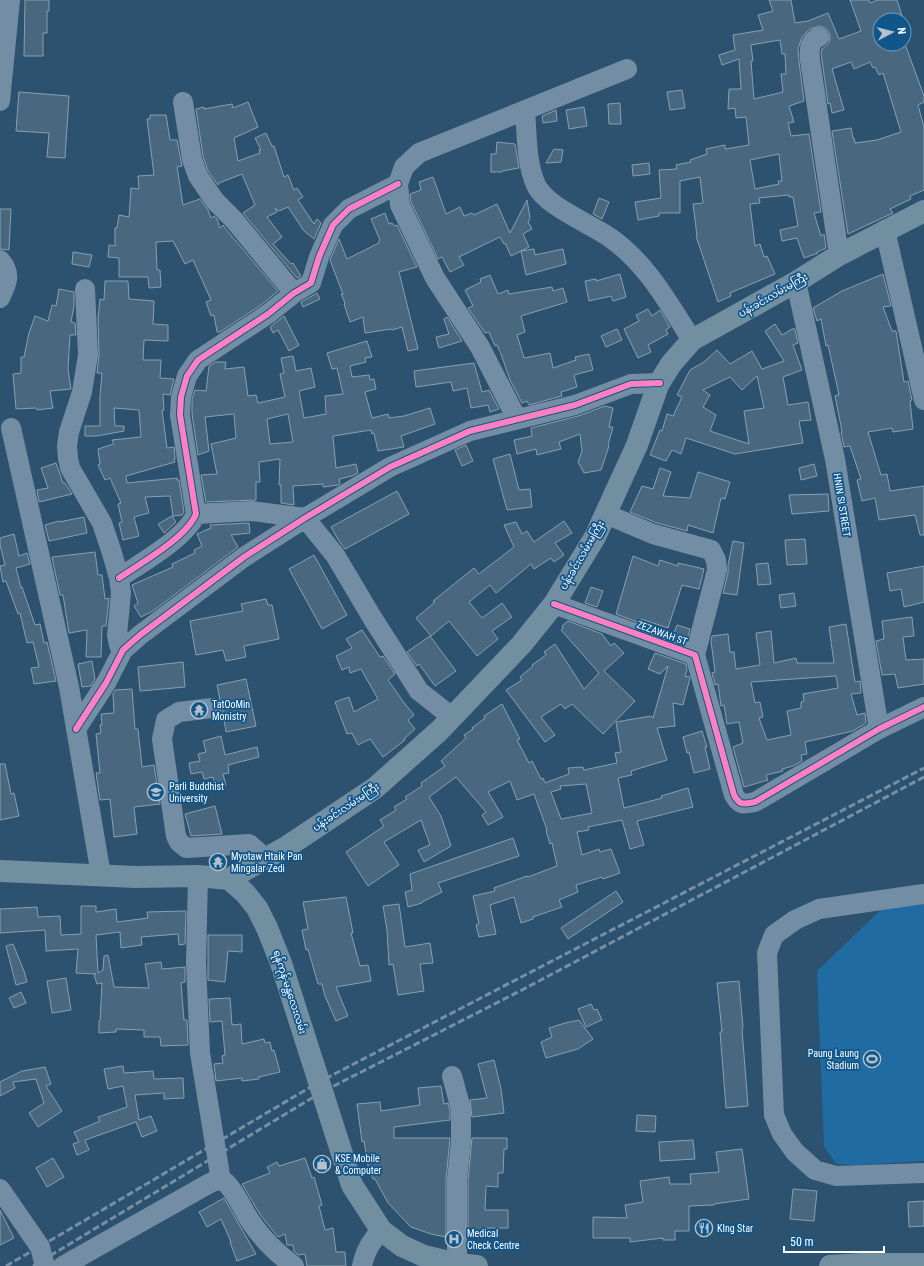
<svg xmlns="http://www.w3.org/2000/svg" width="924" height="1266" font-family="'Roboto Condensed','Noto Sans Myanmar',sans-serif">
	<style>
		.green { fill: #206ba1 }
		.building { fill: #49687f; stroke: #87a0b2; fill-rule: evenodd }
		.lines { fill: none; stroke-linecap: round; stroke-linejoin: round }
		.minor { stroke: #738ea4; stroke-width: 20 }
		.major { stroke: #728ea1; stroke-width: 22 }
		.rail { stroke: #768fa3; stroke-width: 3; stroke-dasharray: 7 3; stroke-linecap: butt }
		.cycleway-casing { stroke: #10568b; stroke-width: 8 }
		.cycleway { stroke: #ff80c0; stroke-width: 6 }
		.labels { text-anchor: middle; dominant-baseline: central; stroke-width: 3.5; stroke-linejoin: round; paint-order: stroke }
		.street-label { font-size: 10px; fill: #fff; stroke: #10568b }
		.poi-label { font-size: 10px; fill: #fff; stroke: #10568b; text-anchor: start }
	</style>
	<rect width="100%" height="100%" fill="#2c526f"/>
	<path class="green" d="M924 897V1161L857 1165 836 1164 824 1146 817 971 890 901Z"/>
	<path class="building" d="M25 0H49V11H47V33H43V56H24Z
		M769 0H791L795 23 808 21 828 13 839 39 861 31 850 0H869L870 3 878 0H897L903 19 880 20V44H905L924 96V102L918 105 924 127V190L910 196 911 199 890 209 893 213 848 234 832 131 851 128 853 138H854L855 143 877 140 901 132 883 73 879 75 875 67 873 68 870 62 854 69 851 62 832 69 844 110 832 113 830 103 828 104 821 53 822 49 829 43 830 37 829 32 825 28 820 26 810 29 802 37 798 49 799 62 804 101 789 106 794 122 788 123 791 136 809 134 821 212 814 213 821 236 824 234 826 248 817 252 818 253 804 258 797 238 782 241 780 230 798 226 793 197H789V195L759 198 760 203 750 204 755 246 760 244 764 257 767 256 775 274 730 293 731 296 718 302 696 236H697L693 204 703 203 700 177 680 181V213H659V216L638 220 635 202 661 198 659 170 677 169 676 165 691 162 690 160 707 154 706 149 725 145V149L749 145 746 117 736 118 735 108 728 109 729 89H741L739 59 722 65 719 55 735 50 733 35 763 30 758 15 773 11ZM780 40 782 54H785L786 74H781L783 92 754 99 751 61H753L751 45ZM779 154 782 181H778L779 184 755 189 750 160Z
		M682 90 685 108 670 110 667 92Z
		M19 92 69 96 65 158 47 157 49 133 16 131Z
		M248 102 258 127 234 138 238 161 260 153 259 150H261L255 138 266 133 272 146H274L284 177 288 175 294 190 297 188 303 197 298 200 314 224 317 219 321 223 314 239 304 231 288 207 279 211 275 208 277 212 267 217 282 237 273 244 291 264 293 263 301 276 297 278 243 213 255 205 242 174 219 183 218 185 208 171 203 156 196 109 204 107V109L232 104 233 108Z
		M620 103 621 124H609L608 104Z
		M584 107 587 126 569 129 566 110Z
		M556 110 557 121 543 123 542 116Z
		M150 115H166L170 140H177L182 166 177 167 183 205 200 199 208 210 211 218 214 216 217 219 220 228 223 225 225 228 278 291 261 305 220 332H217L214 315 211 316 206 302 211 300 193 260 185 264 173 241 156 242 157 270H160L161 287 149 288 148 277H119V258L108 257 109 245 115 246V228H117L119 215 129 217 131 188 139 189 138 176 154 175 147 119H150Z
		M497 142 515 144 519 168 502 171V172H491V154H496Z
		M554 149 563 150 561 162 546 163Z
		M649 163 650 174 633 176 632 165Z
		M433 177 446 214 460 207 464 216 472 213 474 215 497 204 510 233 527 200 530 218 528 222 532 229 523 234 529 247 511 256 505 243 504 244 500 237 459 257 464 265 450 272 442 257 438 259 411 202 410 194 421 190 419 182Z
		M599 198 609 202 602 219 593 214Z
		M0 209H11L9 250 0 249Z
		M385 213 389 224 392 223 394 226 397 225 417 267 399 272 418 349 408 351 402 327 392 330 391 329 365 333 363 317 350 322 344 304 345 303 341 294H343L330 260 339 239 347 259 379 243V241L380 240 371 219Z
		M534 249 535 255 563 249 566 264 526 275 521 251Z
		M73 252 92 255 89 267 72 264Z
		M620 274 626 297 613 301 611 296 589 301 585 281 596 279V281Z
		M883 274 891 306 883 307 892 331H896L904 382 908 381 912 400 910 401 913 429 893 432 892 428 868 432 881 475 887 474 890 491 924 486V535H920L915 515 879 520 875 498 862 501 857 480 861 479 850 446 844 447 841 432 842 431 835 396 839 395 828 345 826 346 821 319 817 321 813 308 842 291Z
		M490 275 498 294 508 290 509 294 552 287 553 291 563 288 567 302 521 316 525 332 517 335 524 358 550 353 553 368 576 360 575 357 589 354 593 370 574 375 577 387 561 392 562 396 529 405 527 401 522 403 510 380 501 354 497 345 495 346 489 332 485 333 468 308 473 306 465 290 481 282 480 279Z
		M105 281H128L129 299 154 301 153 324 168 325V341L144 340 143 360H161L160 378 174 379 170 395 163 394 164 410H162L167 448 174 447 175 459H174L175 462 126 476 127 483 177 478V480H179L184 512 182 515 173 516 170 496 145 497 149 513 134 517 139 536 123 540 119 523 122 522 118 504 121 503 110 478 105 480 98 465 100 464 98 449 114 444 112 440 141 437 139 410 114 408 115 426H124V431L97 436H85V426H100V396L102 373H97L99 355 98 318 100 299 104 300Z
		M59 289 74 292V306L71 322 75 323 76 335H70L68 369 71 389 50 391 53 408 37 410 36 408 16 409 13 374 21 373V357H24L29 333 35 316 48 321 52 305 56 306Z
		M317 293 320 299 303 307 301 302Z
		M648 309 652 316 660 310 670 327 666 330 668 334 648 345 651 352 638 358 624 329 639 321 636 315Z
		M284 316 299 345 289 351 278 330 273 333 270 327Z
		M447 317 462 341 439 348 436 337 449 334 444 319Z
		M775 324 782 335 794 328 795 330 798 343 793 345 802 370 783 377 788 405 808 402 811 420 799 421 803 443 735 454 686 438 681 454 672 450 666 461 650 455 660 430 662 431 667 414 673 416 682 397 677 395 690 370 704 362 717 350 730 364 752 351 762 369 784 361 765 331ZM757 376 764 408 744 411 749 444 710 431 716 415 703 407 710 395 703 390 730 377 742 390Z
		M617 329 622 340 606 347 601 336Z
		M367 341 372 357 365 358 366 362 350 366 352 377 369 375 370 380 374 379 376 389 365 392 372 418 388 414 389 418 404 416 430 408 435 424 401 436 404 447 378 451 374 433 372 434 371 430 333 436 336 468 356 464 358 473 352 476 339 479 340 484 338 485 323 487V484L293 486 294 505 281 503V485H279L280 459 259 462 260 482H256V500L206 502 201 475 217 474 211 444 236 438 234 414 205 417 209 451 198 455 192 414V399L195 390 206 391 209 366 216 362H226L225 369 244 367 248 396 256 395 258 403 285 397 280 374 284 373 281 358 293 356 296 371 311 368 315 387 299 391 304 418 326 414 325 396 343 394 337 368 332 369 327 353ZM288 414 293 442 270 444 267 419Z
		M474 363 482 392 489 390 499 409 490 412 488 405 471 408 467 388 453 391 451 382 416 387 414 371Z
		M605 406 613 408 609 427H613L608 445 609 446 601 470 584 473 578 462 582 451 580 434 559 442 561 449 537 455 536 449 517 454 514 440 532 436 531 428 578 416Z
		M466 445 473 461 462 466 455 450Z
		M510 454 519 490 530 489 532 507 507 510 493 459Z
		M56 463 63 483H65L72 494 39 502 37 490 48 488 41 468Z
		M814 464 817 476 801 480 799 468Z
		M660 468 671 472 663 496 690 498 698 472 730 482 725 499 721 498 713 533 688 525 687 531 657 523 630 512 642 486 653 489Z
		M397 491 409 514 345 549 339 541 331 527Z
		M828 494 829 511 792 514 789 495Z
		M172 516 176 522 164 533 158 524Z
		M84 517 87 533 49 541 45 525 59 521V522Z
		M564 521 572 533 555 543 564 555 554 562 551 558 534 569 531 564 496 593 490 585 469 602 482 618 502 603 512 617 492 631 498 639 477 656 449 621 431 636 416 618 435 602 433 601 474 568 479 574 514 547 504 525 516 522 522 534 527 531 534 542Z
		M249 523 250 533 231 535 238 547 153 611 141 617 134 606 138 603 132 585 173 567 172 564 195 553 194 550 202 546 197 534 211 528 210 525Z
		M14 534 19 556 27 553 30 564 16 568 21 588 22 587 35 625 40 624 44 643 47 642 56 681 34 684 31 668 39 667 33 642 27 643 20 613 18 614 6 581 3 582 0 566 5 565 0 545V538Z
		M805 539 807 564 787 565 785 540Z
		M733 541 744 543 737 595 723 593 728 573V565Z
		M95 552 98 575H102L105 599 109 598 106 626H102L101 657H86L87 630 69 633 63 595H60L52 557Z
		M314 555 347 615 322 629 289 569Z
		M633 556 658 566 660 560 678 566V563L704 569 699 589 682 585 668 628 641 619 640 623 616 614Z
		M768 563 771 584 758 585 756 564Z
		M924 566V602L904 607 901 589 890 591 887 573Z
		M591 587 603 591 597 607 585 603Z
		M794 593 796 606 781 608 779 595Z
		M266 599 268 605H272L279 639 244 646 246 657 226 661 223 650 196 655 190 621 243 611 241 604Z
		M912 617 914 636 903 637 906 660 924 659V684L898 688 895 674 882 675 876 641 884 639 882 621Z
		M568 621 602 634 611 646 614 643 624 653 604 671 635 701 603 734 572 704 565 709 561 704 541 717 555 735 545 742 506 690 522 680 520 677 533 666 532 665 546 655 544 652 555 644 584 689 599 673 561 630 563 628 562 626Z
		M846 624 855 682 860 681 861 693 851 694 857 715 865 713 866 723 853 731 805 742 807 754 801 755 802 761 793 766 782 769 783 771 766 775 768 780 744 787 733 747 743 743 739 722 727 724 724 705 721 706 718 684 715 685 712 673 715 672 711 641 712 636 728 634 730 652H734L736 669 760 665 756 633 771 631 774 663 796 658 797 663H834L829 627ZM836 676 838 688 803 694 804 701 801 702V708L787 711 791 735 767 740 759 718 763 717 760 702 755 703 751 682Z
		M677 625 690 629 687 640 673 635Z
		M362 630 380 657 383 656 395 674 388 680 405 704 414 715 408 720 415 729 404 739 405 740 383 757 370 739 358 745 352 733 347 734 335 702 349 697 354 712 378 699 361 669 350 673 349 667 342 670 336 656 352 648 346 639Z
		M430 636 456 671 435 686 419 664 417 666 407 652Z
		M655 653 686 664 687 670 685 677 689 676 690 678 683 705 673 703 675 726 657 728 667 760 631 771 632 775 618 778 624 808 662 798 661 796 688 788 693 807 637 821 644 845 630 849 622 820 588 827 589 830 577 832 582 855 599 849 600 852 611 849 620 873 603 879 602 877 576 885 578 892 559 900 562 907 533 917V919L521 923 514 897 490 905 496 934 479 937 476 925 479 924 473 896 495 891 494 888 527 876 528 877 557 866 552 843 550 844 546 831 547 830 534 794 517 800 510 781 488 792 503 817 488 825 482 815 486 812 456 777 429 797 441 816 451 846 424 862 418 850 430 845 421 820 384 842 399 865 368 886 346 852 384 826 380 820 396 810 394 807 407 799 405 797 422 786 421 783 445 766 441 761 466 738 464 735 473 729 472 728 485 718 484 716 502 704 520 739 517 740 529 763 532 761 541 779 543 778 545 783 569 774 568 768 583 767 584 770 617 763 615 753 621 752 616 722 651 716 653 718 668 666 660 674 648 669ZM586 784 592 813 561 819 551 792 561 789 560 786Z
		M92 661 95 679 91 686 82 687 78 664Z
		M183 662 185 687 140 691 138 667Z
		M246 679 256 726 226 732 223 713V706L220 700 217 685Z
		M132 689 135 729H138L142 767 154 765 160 804 134 807 137 834 114 837 110 799 100 800 96 773H100L96 734 101 733 100 725H102L101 714 114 713 113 694 115 690Z
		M702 731 707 747H705L710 769 694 773 689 752 687 753 683 737Z
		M221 736 225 755 257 747 259 757 228 765 229 773 223 774 226 785 216 788 213 777 204 779 202 772 191 774 189 763 200 761 198 754 206 752 203 741Z
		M0 764H5L11 794 14 793 19 816 0 820Z
		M215 806 222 834 191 836 185 814Z
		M513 838 519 856 438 883 442 892 422 902V903L408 907 405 892 412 890 410 874Z
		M616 891 623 902 568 939 561 928Z
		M346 897 353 933H351L360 966 368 965 371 981 336 987 348 1016 336 1021 325 996 322 984H318L308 949 306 950 302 930 308 929 303 902Z
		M399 904 405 947 430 943 433 963 420 964 424 991 398 995 393 964 389 965 387 930 383 906Z
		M81 906H96V912L116 909 117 922 148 918 147 912 186 911 185 944 179 945 178 934 141 937 142 945 121 948 120 932 96 935 98 973 103 970 104 956 108 955 114 987 149 988 145 964 161 962 162 969 185 967V982L181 983 184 1020H187L188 1045 161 1046 160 1037H144V1030L116 1029V1032L99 1033V1021H100L102 983 97 984 94 975 96 974 76 973 78 949 46 951 45 930 0 933V909L37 907 38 917 60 916 61 935 81 934Z
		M208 935H242V952L228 951 225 982 208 980Z
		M13 944 24 971 27 982 16 985 6 946Z
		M66 978 71 1010 52 1013 47 981Z
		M739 981 743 1028 742 1029 748 1106 726 1108 720 1032H722L717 983Z
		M21 992 26 1003 14 1008 9 998Z
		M230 998 232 1025 241 1024 242 1044 264 1039 265 1043 270 1042 272 1051 274 1050 280 1072 259 1077V1079L242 1081V1078L216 1081 214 1064 223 1063 222 1056 225 1055 222 1021 210 1022 209 999Z
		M591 1004 594 1010 597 1009 602 1020 586 1027 578 1009Z
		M579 1020 593 1039 578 1049 546 1058 541 1042 552 1037 549 1028 565 1023Z
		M494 1060 501 1089 504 1113 472 1117 470 1100 487 1098 478 1064Z
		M123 1066 124 1073 153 1071 154 1079 183 1078 184 1098 164 1099V1093L135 1095 139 1120 151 1116 157 1131 142 1137 136 1122 85 1140 89 1150 77 1155 73 1144 79 1142 74 1132 100 1121 98 1117 127 1107 123 1086 108 1089 104 1069Z
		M45 1067 51 1084 46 1086 62 1111 38 1127 29 1113 44 1103 36 1079 13 1082 15 1088 0 1096V1082L22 1071Z
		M441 1086 444 1104 448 1103 450 1111V1120L394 1127V1138H450L446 1180V1237L431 1234 411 1227 388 1203 375 1179H373L368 1166 364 1141 362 1142 357 1104 380 1102 381 1111 420 1105 418 1088Z
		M637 1115 656 1116 655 1132 636 1131Z
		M472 1138H507V1149H504L503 1173H498V1187L486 1186 485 1210H508V1228H485V1236H468V1181Z
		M693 1140 695 1159 660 1161 659 1142Z
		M742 1149 749 1199 714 1204V1205L689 1206V1231H675V1240H663V1238L630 1242V1238H593V1217L627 1218 625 1205 643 1202 640 1181 669 1177 670 1184H691L690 1174 719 1172 716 1152Z
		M53 1158 64 1177 47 1187 36 1168Z
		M305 1158 312 1178 314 1177 322 1205 319 1206 325 1230 333 1228 336 1252H345L346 1266H307L305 1254 298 1255 294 1251 293 1245H287L285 1234 278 1237 274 1232 261 1216 242 1184 270 1173 267 1167 277 1162 279 1166Z
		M793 1189 817 1191 814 1221 790 1219Z
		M224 1198 256 1254 237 1261 230 1242H231L221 1219 207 1227 199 1212Z
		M924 1201V1226L909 1227 908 1202Z
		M0 1210 14 1238 0 1245Z"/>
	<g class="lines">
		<path class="minor" d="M819 37C809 41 809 50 810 60L839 255
			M0 101 10 0
			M183 102 192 159 198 176 215 201 234 220 294 293
			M525 110C527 134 526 163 536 185 545 206 591 224 609 237 647 263 668 303 692 340
			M885 230 924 400
			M0 260C12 274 7 283 0 298
			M796 282 835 459 879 729
			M85 289 88 355 82 392 69 432 67 446 68 458 70 468 102 523 112 553 119 578 121 593 117 635 119 645 123 650
			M517 419 480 347 435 278 400 205 398 184 404 167 419 153 627 69
			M11 428 69 687 101 875
			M196 514 252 511 305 518 335 555 373 619 419 691 452 717
			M606 514 653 534 711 550 716 560 717 570 695 655
			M119 578C141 563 186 538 196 514L180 415 181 397 187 376 198 360 268 314 294 293 311 283 319 257 333 225 349 209 398 184
			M554 604 695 655 734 795C740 806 744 804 755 802L879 729 924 707
			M212 708 179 712 166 720 162 739 176 836 179 842 186 848 249 844 266 859
			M76 729 106 683 123 650 140 635 244 557 305 518 390 467 470 431 575 405 631 384 660 383
			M198 876 196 963 200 1053 221 1181
			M924 894 819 909 795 920 774 935 767 953 774 1115 782 1134 795 1152 815 1170 836 1176 924 1173
			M452 1076 461 1109V1141L457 1180V1264
			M0 1189 40 1247 45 1266
			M63 1266 210 1183C215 1181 221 1179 225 1182 234 1189 244 1212 251 1222 262 1239 278 1254 294 1266
			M362 1266C365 1251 371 1242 381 1230"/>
		<path class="major" d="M0 871 136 877 198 876 229 879 245 893 257 908 267 928 281 963 352 1185 381 1230 402 1246 424 1256 457 1264 477 1266
			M229 879 288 846 375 788 439 731 521 645 554 604 595 537 637 445 658 385 671 364 692 340 796 282 839 255 924 211
			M830 1266 862 1264H924"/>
		<path class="rail" d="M6 1266 82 1222 319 1082 924 768
			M33 1266 322 1092 520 991 924 777"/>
		<defs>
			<path id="cycleway" d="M119 578C141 563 186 538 196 514L180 415 181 397 187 376 198 360 268 314 294 293 311 283 319 257 333 225 349 209 398 184
				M554 604 695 655 734 795C740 806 744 804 755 802L879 729 924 707
				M76 729 106 683 123 650 140 635 244 557 305 518 390 467 470 431 575 405 631 384 660 383"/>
		</defs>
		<use href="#cycleway" class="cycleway-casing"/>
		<use href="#cycleway" class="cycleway"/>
	</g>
	<defs>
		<symbol id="temple-ring" viewBox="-11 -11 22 22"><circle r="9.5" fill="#10568b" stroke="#b5c2cd" stroke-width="1.5"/><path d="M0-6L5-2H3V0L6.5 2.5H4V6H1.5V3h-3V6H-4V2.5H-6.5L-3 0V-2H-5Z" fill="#b5c2cd"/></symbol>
		<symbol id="university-ring" viewBox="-11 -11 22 22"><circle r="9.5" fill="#10568b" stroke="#b5c2cd" stroke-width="1.5"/><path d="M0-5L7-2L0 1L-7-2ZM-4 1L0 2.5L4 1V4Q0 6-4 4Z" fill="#b5c2cd"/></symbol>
		<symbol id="stadium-ring" viewBox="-11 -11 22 22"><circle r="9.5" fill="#10568b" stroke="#b5c2cd" stroke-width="1.5"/><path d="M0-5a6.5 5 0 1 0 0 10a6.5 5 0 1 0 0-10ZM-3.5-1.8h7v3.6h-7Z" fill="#b5c2cd"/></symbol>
		<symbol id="shop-ring" viewBox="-11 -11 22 22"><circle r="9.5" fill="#10568b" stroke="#b5c2cd" stroke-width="1.5"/><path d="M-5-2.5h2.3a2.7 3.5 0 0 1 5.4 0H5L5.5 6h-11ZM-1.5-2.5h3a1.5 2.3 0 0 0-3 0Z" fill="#b5c2cd"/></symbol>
		<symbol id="restaurant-ring" viewBox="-11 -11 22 22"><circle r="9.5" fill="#10568b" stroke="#b5c2cd" stroke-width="1.5"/><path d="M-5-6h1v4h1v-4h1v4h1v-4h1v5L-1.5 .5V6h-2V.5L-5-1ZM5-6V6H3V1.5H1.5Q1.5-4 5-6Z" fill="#b5c2cd"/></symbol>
		<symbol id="hospital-ring" viewBox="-11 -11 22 22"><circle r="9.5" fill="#10568b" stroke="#b5c2cd" stroke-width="1.5"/><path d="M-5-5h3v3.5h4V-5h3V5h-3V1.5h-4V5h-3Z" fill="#b5c2cd"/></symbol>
	</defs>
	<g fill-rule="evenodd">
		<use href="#temple-ring" x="189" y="700" width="20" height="20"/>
		<use href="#university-ring" x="146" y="782" width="20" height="20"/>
		<use href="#temple-ring" x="208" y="852" width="20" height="20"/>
		<use href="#stadium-ring" x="862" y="1049" width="20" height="20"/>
		<use href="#shop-ring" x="312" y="1154" width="20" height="20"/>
		<use href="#restaurant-ring" x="694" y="1218" width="20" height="20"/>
		<use href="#hospital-ring" x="444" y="1229" width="20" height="20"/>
	</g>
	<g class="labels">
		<g class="street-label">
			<text transform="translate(773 295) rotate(-30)">ပန်းခင်းလမ်းမကြီး</text>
			<text transform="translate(842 505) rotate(81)">HNIN SI STREET</text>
			<text transform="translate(582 555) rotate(-60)">ပန်းခင်းလမ်းမကြီး</text>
			<text transform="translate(662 633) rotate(20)">ZEZAWAH ST</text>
			<text transform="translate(346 807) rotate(-34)">ပန်းခင်းလမ်းမကြီး</text>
			<text transform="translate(290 992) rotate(72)">ရန်ကုန်-မန္တလေးလမ်း</text>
		</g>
		<g class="poi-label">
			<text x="212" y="704">TatOoMin<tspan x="212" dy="12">Monistry</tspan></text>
			<text x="169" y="786">Parli Buddhist<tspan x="169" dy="12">University</tspan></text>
			<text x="231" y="856">Myotaw Htaik Pan<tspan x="231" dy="12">Mingalar Zedi</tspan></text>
			<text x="859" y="1053" text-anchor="end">Paung Laung<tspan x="859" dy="12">Stadium</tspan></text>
			<text x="335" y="1158">KSE Mobile<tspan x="335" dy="12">&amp; Computer</tspan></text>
			<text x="717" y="1228">KIng Star</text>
			<text x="467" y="1233">Medical<tspan x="467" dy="12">Check Centre</tspan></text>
		</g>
	</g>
	<g transform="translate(892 32) rotate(83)"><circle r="19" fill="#10568b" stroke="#709ab9"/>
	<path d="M0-3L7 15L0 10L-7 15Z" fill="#b5c2cd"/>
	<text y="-6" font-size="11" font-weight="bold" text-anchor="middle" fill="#ffffff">N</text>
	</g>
	<path d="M784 1246v6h100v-6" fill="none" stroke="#ffffff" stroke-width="2"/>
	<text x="790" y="1246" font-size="12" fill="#ffffff" stroke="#10568b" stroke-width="3" paint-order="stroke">50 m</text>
</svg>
